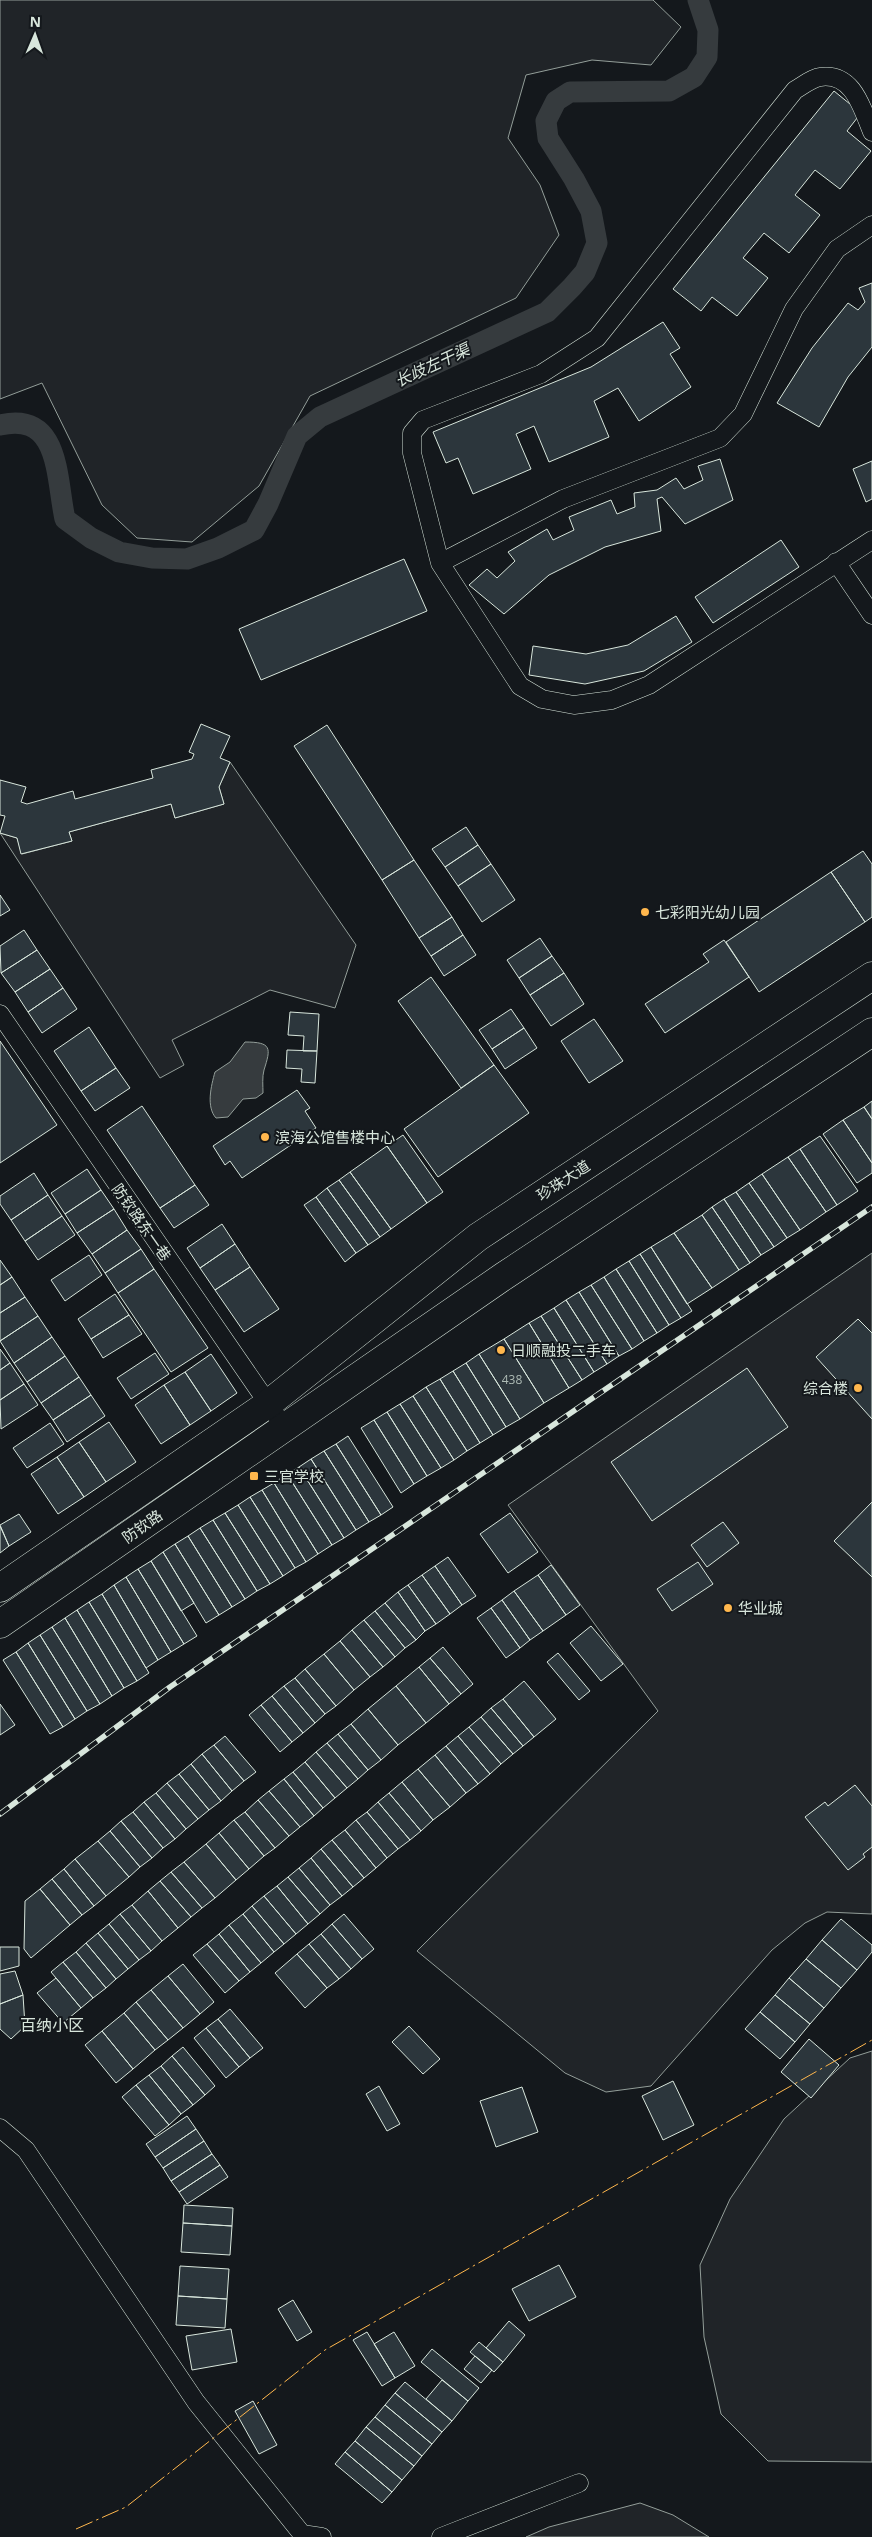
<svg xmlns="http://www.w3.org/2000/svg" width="872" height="2537" font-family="'Open Sans','Noto Sans SC',sans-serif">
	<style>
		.green { fill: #202428; stroke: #939e99 }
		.water { fill: #363b3e; stroke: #939e99 }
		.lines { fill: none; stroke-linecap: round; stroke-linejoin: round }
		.canal { stroke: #363b3e; stroke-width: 21 }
		.building { fill: #2c363c; stroke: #d8e6dc }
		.minor-casing { stroke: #d8e6dc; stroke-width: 19 }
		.primary-casing { stroke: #d8e6dc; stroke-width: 29 }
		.minor { stroke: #14181c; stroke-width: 18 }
		.primary { stroke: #14181c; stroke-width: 28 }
		.rail-casing { stroke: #d8e6dc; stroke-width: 5.5 }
		.rail { stroke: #14181c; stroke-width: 4; stroke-dasharray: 11; stroke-linecap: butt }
		.power { stroke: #ffb74d; stroke-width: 1; stroke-dasharray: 18 4 2.5 4; stroke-linecap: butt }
		.poi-dot { fill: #ffb74d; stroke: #14181c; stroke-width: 2 }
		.labels { text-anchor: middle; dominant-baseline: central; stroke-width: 4; stroke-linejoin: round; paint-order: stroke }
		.number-label { font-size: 12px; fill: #adbab4 }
		.poi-label { font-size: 15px; fill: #d8e6dc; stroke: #14181c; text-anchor: start }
		.street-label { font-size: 15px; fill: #d8e6dc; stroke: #14181c }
		.water-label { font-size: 16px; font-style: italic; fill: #d8e6dc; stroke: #14181c }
		.neighbourhood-label { font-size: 16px; fill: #d8e6dc; stroke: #14181c }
	</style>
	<rect width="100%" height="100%" fill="#14181c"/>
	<path class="green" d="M0 0H653L681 27 651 65 592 60 526 75 508 138 540 185 559 235 516 298 310 396 259 486 192 542 137 538 102 505 42 383 0 399Z
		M230 762 356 945 335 1008 270 990 172 1040 184 1065 160 1078 0 833 17 838 22 854 72 841 69 832 171 804 175 818 224 804 219 787Z
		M872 1253V1914L827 1912 805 1923 772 1950 651 2086 606 2092 565 2073 417 1951 658 1711 508 1505Z
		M872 2051V2462L768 2461 721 2414 704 2337 700 2265 730 2199 784 2119 850 2058Z
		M640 2503 673 2515 709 2537H526L549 2527Z"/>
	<path class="water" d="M245 1042C272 1042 271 1048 264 1070 262 1077 263 1086 263 1093L256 1098 243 1099 228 1117 216 1118C206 1107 211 1086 215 1072L230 1062Z"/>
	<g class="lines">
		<path class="canal" d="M0 425C61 411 56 479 65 519L91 538 119 552 152 558 187 559 218 548 254 530 268 504 297 436 320 417 547 312 572 287 585 272 597 243 591 211 574 179 548 138 546 121 556 101 570 92 669 91 694 77 707 57 708 30 698 0"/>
	</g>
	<path class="building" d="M834 91 861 113 847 131 871 151 840 189 815 170 795 195 820 215 789 253 764 233 743 258 768 278 737 316 712 297 701 311 673 289Z
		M872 283V347L848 377 819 427 777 403 812 348 848 303 858 310 865 302 859 288Z
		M663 322 680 348 670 354 691 387 639 421 618 388 594 401 609 437 549 462 534 426 516 434 531 469 473 494 458 458 446 463 433 432 591 367Z
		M720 459 733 500 685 524 662 497 657 499 661 531 605 547 549 575 504 614 469 585 487 569 497 578 515 561 508 552 547 529 553 540 574 530 569 517 611 500 617 514 635 507 634 493 657 490 676 478 684 489 703 480 698 466Z
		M872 461V499L866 502 853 469Z
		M781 540 799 567 713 623 695 597Z
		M404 559 427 611 261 680 239 629Z
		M676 616 692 642 644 671 585 684 529 675 533 646 586 654 628 645Z
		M201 724 230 736 220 758 230 762 219 787 224 804 175 818 171 804 69 832 72 841 21 854 17 838 0 833 5 816 0 815V780L26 787 21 802 27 804 73 791 75 799 153 778 151 770 192 759 194 754 189 752Z
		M327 725 414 860 382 880 294 746Z
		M466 827 478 845 445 867 432 849Z
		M478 845 491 864 458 886 445 867Z
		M863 851 872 864V917L865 922 831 872Z
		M414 860 452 917 419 938 382 880Z
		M491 864 515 900 482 922 458 886Z
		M831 872 865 922 759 992 726 942Z
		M0 895 10 910 0 916Z
		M452 917 463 935 431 956 419 938Z
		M24 930 37 950 1 973 0 946Z
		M463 935 476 955 444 976 431 956Z
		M540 938 552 956 519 978 507 960Z
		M724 940 749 977 665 1033 645 1004 709 962 703 954Z
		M37 950 50 969 15 992 1 973Z
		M552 956 564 973 530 995 519 978Z
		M50 969 63 988 28 1012 15 992Z
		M564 973 584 1004 551 1026 530 995Z
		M431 977 494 1065 461 1088 398 1001Z
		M63 988 77 1009 42 1033 28 1012Z
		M511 1009 524 1028 492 1049 479 1030Z
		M290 1012 319 1014 317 1051H303L304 1036 288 1035Z
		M594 1019 623 1061 589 1083 561 1041Z
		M89 1027 116 1068 81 1091 54 1051Z
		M524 1028 537 1048 505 1069 492 1049Z
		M0 1041 57 1125 0 1163Z
		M287 1050 317 1051 315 1083 301 1082 302 1069 286 1068Z
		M494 1065 529 1113 438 1177 404 1129Z
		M116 1068 130 1088 95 1111 81 1091Z
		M297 1090 310 1108 305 1111 316 1128 242 1178 230 1161 225 1165 213 1146Z
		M872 1101V1119L864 1107Z
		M142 1106 195 1185 160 1208 107 1130Z
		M864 1107 872 1119V1163L843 1120Z
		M843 1120 872 1163V1173L857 1183 823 1134Z
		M403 1135 443 1192 427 1203 387 1146Z
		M820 1136 858 1191 837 1205 800 1149Z
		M387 1146 427 1203 391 1229 350 1172Z
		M800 1149 837 1205 826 1212 788 1157Z
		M788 1157 826 1212 800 1230 762 1174Z
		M87 1169 101 1190 65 1214 51 1193Z
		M350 1172 391 1229 380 1237 339 1180Z
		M34 1173 48 1195 11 1220 0 1204V1196Z
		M762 1174 800 1230 787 1238 749 1183Z
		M339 1180 380 1237 368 1245 327 1188Z
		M749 1183 787 1238 774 1247 736 1192Z
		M195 1185 209 1205 174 1228 160 1208Z
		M327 1188 368 1245 356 1253 316 1197Z
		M101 1190 114 1209 77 1233 65 1214Z
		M736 1192 774 1247 761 1255 724 1199Z
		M48 1195 62 1216 25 1241 11 1220Z
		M316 1197 356 1253 345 1262 304 1205Z
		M724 1199 761 1255 750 1263 712 1207Z
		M712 1207 750 1263 739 1270 702 1215Z
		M114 1209 127 1230 92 1254 77 1233Z
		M702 1215 739 1270 712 1288 674 1233Z
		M62 1216 75 1235 38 1260 25 1241Z
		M222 1224 235 1244 200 1268 187 1248Z
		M127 1230 141 1249 105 1273 92 1254Z
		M674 1233 712 1288 687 1304 651 1247Z
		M235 1244 250 1267 215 1290 200 1268Z
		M651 1247 692 1311 681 1318 640 1254Z
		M141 1249 154 1269 118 1293 105 1273Z
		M640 1254 681 1318 669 1325 629 1261Z
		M89 1255 102 1275 65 1301 51 1280Z
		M0 1260 12 1277 0 1285Z
		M629 1261 669 1325 657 1333 616 1269Z
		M250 1267 279 1309 244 1332 215 1290Z
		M154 1269 208 1348 171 1372 118 1293Z
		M616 1269 657 1333 644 1341 604 1277Z
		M12 1277 25 1297 0 1313V1285Z
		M604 1277 644 1341 632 1349 591 1285Z
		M591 1285 632 1349 619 1356 579 1292Z
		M579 1292 619 1356 607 1364 566 1300Z
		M115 1294 129 1315 91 1339 78 1319Z
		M25 1297 38 1316 0 1341V1313Z
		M566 1300 607 1364 594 1372 554 1308Z
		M554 1308 594 1372 582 1380 541 1316Z
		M129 1315 142 1334 103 1358 91 1339Z
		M38 1316 52 1337 14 1363 0 1341Z
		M541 1316 582 1380 569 1388 529 1323Z
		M858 1319 872 1333V1419L816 1357Z
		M529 1323 569 1388 544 1403 504 1339Z
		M52 1337 65 1356 27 1382 14 1363Z
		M504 1339 544 1403 520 1419 479 1354Z
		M0 1349 10 1363 0 1370Z
		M155 1353 169 1374 131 1399 117 1378Z
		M211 1354 237 1393 211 1411 185 1372Z
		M479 1354 520 1419 506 1427 466 1363Z
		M65 1356 79 1377 41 1403 27 1382Z
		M10 1363 24 1384 0 1400V1370Z
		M466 1363 506 1427 493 1435 453 1371Z
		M747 1368 788 1427 652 1521 611 1462Z
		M453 1371 493 1435 480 1443 440 1379Z
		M185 1372 211 1411 190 1425 164 1385Z
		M79 1377 91 1395 53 1420 41 1403Z
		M440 1379 480 1443 467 1451 426 1387Z
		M24 1384 38 1405 1 1429 0 1400Z
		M164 1385 190 1425 161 1444 135 1405Z
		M426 1387 467 1451 454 1460 413 1396Z
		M91 1395 105 1416 67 1442 53 1420Z
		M413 1396 454 1460 441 1468 400 1404Z
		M400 1404 441 1468 427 1476 387 1412Z
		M387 1412 427 1476 414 1484 374 1420Z
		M374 1420 414 1484 401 1493 361 1428Z
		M109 1422 136 1462 106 1482 79 1442Z
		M50 1423 64 1444 27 1468 13 1448Z
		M348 1436 393 1507 381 1515 336 1444Z
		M79 1442 106 1482 84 1497 57 1457Z
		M336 1444 381 1515 369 1522 324 1451Z
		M324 1451 369 1522 356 1530 311 1459Z
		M57 1457 84 1497 58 1514 31 1474Z
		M311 1459 356 1530 344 1538 299 1467Z
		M299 1467 344 1538 332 1545 287 1474Z
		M287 1474 332 1545 318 1554 274 1483Z
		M274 1483 318 1554 306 1562 262 1490Z
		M262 1490 306 1562 295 1568 250 1497Z
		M250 1497 295 1568 283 1576 238 1505Z
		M872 1502V1577L834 1541Z
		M238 1505 283 1576 270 1584 225 1513Z
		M225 1513 270 1584 257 1591 213 1520Z
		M510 1513 538 1552 508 1573 480 1534Z
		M19 1514 31 1532 9 1546 0 1525Z
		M213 1520 257 1591 245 1599 200 1528Z
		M723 1522 739 1543 707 1567 691 1545Z
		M0 1526 9 1546 0 1553Z
		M200 1528 245 1599 232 1607 188 1536Z
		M188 1536 232 1607 219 1615 175 1544Z
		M175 1544 219 1615 206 1623 163 1552Z
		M163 1552 194 1603 181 1611 151 1561Z
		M448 1557 476 1596 462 1605 435 1566Z
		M151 1561 197 1636 184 1644 138 1569Z
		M698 1562 713 1584 672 1611 657 1589Z
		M551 1565 580 1605 566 1615 538 1575Z
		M435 1566 462 1605 450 1614 422 1575Z
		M138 1569 184 1644 171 1652 126 1577Z
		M422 1575 450 1614 436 1624 408 1585Z
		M538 1575 566 1615 543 1631 514 1591Z
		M126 1577 171 1652 158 1660 114 1585Z
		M114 1585 158 1660 146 1668 102 1594Z
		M408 1585 436 1624 425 1631 398 1592Z
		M514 1591 543 1631 530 1640 502 1600Z
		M398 1592 425 1631 416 1640 385 1603Z
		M102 1594 149 1673 137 1681 89 1602Z
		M502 1600 530 1640 520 1648 491 1608Z
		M89 1602 137 1681 124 1688 77 1610Z
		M385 1603 416 1640 405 1648 375 1611Z
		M491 1608 520 1648 506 1658 477 1618Z
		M77 1610 124 1688 112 1696 65 1618Z
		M375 1611 405 1648 395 1657 364 1620Z
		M65 1618 112 1696 100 1704 52 1627Z
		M364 1620 395 1657 383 1667 352 1630Z
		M591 1626 623 1664 601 1681 570 1643Z
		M52 1627 100 1704 87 1711 40 1635Z
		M352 1630 383 1667 370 1677 340 1641Z
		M40 1635 87 1711 75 1719 28 1643Z
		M340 1641 370 1677 354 1690 324 1654Z
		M28 1643 75 1719 63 1727 16 1652Z
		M443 1647 473 1684 461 1694 430 1658Z
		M16 1652 63 1727 50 1734 3 1660Z
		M558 1653 590 1691 579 1700 547 1662Z
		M324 1654 354 1690 336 1706 305 1669Z
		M430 1658 461 1694 449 1704 419 1667Z
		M419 1667 449 1704 426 1723 396 1686Z
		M305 1669 336 1706 325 1714 295 1678Z
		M295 1678 325 1714 315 1723 284 1686Z
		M524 1681 556 1719 534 1737 503 1699Z
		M284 1686 315 1723 303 1733 272 1696Z
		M396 1686 426 1723 398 1745 368 1709Z
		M272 1696 303 1733 292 1742 261 1705Z
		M503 1699 534 1737 523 1746 491 1708Z
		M0 1704 15 1725 0 1735Z
		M261 1705 292 1742 280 1752 249 1715Z
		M491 1708 523 1746 513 1754 481 1717Z
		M368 1709 398 1745 381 1760 351 1724Z
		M481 1717 513 1754 501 1764 469 1727Z
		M351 1724 381 1760 368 1770 338 1734Z
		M469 1727 501 1764 490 1774 458 1736Z
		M338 1734 368 1770 358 1779 327 1743Z
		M225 1736 256 1772 244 1781 214 1745Z
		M458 1736 490 1774 478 1784 446 1746Z
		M327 1743 358 1779 347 1788 316 1752Z
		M214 1745 244 1781 232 1791 202 1754Z
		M446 1746 478 1784 466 1793 435 1755Z
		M316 1752 347 1788 335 1798 305 1762Z
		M202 1754 232 1791 221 1801 191 1764Z
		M435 1755 466 1793 450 1807 418 1769Z
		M305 1762 335 1798 323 1808 293 1772Z
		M191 1764 221 1801 209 1810 179 1774Z
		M418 1769 450 1807 433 1820 402 1782Z
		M293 1772 323 1808 314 1816 284 1779Z
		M179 1774 209 1810 198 1819 167 1783Z
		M284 1779 314 1816 300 1827 269 1791Z
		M402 1782 433 1820 421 1831 389 1793Z
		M167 1783 198 1819 186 1829 156 1793Z
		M855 1785 872 1806V1847L863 1854 865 1857 848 1870 805 1817 825 1802 828 1806Z
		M269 1791 300 1827 289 1836 258 1800Z
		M156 1793 186 1829 175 1839 144 1802Z
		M389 1793 421 1831 410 1840 378 1802Z
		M258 1800 289 1836 275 1848 245 1812Z
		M144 1802 175 1839 163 1848 133 1812Z
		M378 1802 410 1840 398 1849 367 1812Z
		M133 1812 163 1848 152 1858 121 1821Z
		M245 1812 275 1848 264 1856 234 1820Z
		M367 1812 398 1849 387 1858 356 1820Z
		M234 1820 264 1856 249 1869 219 1833Z
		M356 1820 387 1858 376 1868 345 1830Z
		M121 1821 152 1858 140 1867 110 1831Z
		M345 1830 376 1868 364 1878 332 1840Z
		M110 1831 140 1867 129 1877 98 1841Z
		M219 1833 249 1869 236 1880 206 1844Z
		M332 1840 364 1878 353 1887 321 1849Z
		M98 1841 129 1877 106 1896 75 1859Z
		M206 1844 236 1880 215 1898 184 1862Z
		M321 1849 353 1887 342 1896 311 1858Z
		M311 1858 342 1896 330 1905 299 1868Z
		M75 1859 106 1896 94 1906 64 1869Z
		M184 1862 215 1898 202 1908 171 1872Z
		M299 1868 330 1905 320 1914 288 1877Z
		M64 1869 94 1906 82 1915 52 1879Z
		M171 1872 202 1908 191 1917 160 1881Z
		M288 1877 320 1914 308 1924 277 1886Z
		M52 1879 82 1915 70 1925 40 1889Z
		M160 1881 191 1917 178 1928 148 1891Z
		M277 1886 308 1924 296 1934 264 1896Z
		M40 1889 70 1925 31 1958 24 1949 25 1901Z
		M148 1891 178 1928 162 1941 132 1905Z
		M264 1896 296 1934 284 1944 252 1906Z
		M132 1905 162 1941 151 1951 120 1914Z
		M252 1906 284 1944 274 1952 243 1914Z
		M120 1914 151 1951 139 1960 109 1924Z
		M243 1914 274 1952 261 1963 229 1925Z
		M344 1914 374 1949 362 1959 332 1924Z
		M841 1919 872 1945V1952L857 1970 822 1940Z
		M109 1924 139 1960 128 1969 98 1933Z
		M332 1924 362 1959 351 1969 321 1934Z
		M229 1925 261 1963 250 1972 219 1934Z
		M98 1933 128 1969 116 1979 86 1943Z
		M219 1934 250 1972 239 1981 207 1944Z
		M321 1934 351 1969 339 1979 309 1944Z
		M822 1940 857 1970 841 1988 806 1959Z
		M86 1943 116 1979 106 1988 76 1952Z
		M207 1944 239 1981 225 1993 193 1955Z
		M309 1944 339 1979 327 1988 297 1954Z
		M0 1947H19V1966L0 1971Z
		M76 1952 106 1988 93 1998 63 1962Z
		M297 1954 327 1988 305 2008 275 1973Z
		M806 1959 841 1988 824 2008 789 1978Z
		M63 1962 93 1998 81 2008 51 1972Z
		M183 1964 214 2002 200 2014 168 1976Z
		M15 1971 23 1995 0 2004V1974Z
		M168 1976 200 2014 183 2028 151 1990Z
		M56 1978 81 2008 63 2023 37 1993Z
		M789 1978 824 2008 810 2024 775 1995Z
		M151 1990 183 2028 168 2040 136 2002Z
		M23 1995 25 2026 11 2039 0 2029V2004Z
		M775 1995 810 2024 795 2042 760 2012Z
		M136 2002 168 2040 155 2050 124 2013Z
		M230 2009 263 2048 250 2058 218 2019Z
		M760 2012 795 2042 780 2059 745 2029Z
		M124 2013 155 2050 133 2069 102 2031Z
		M218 2019 250 2058 239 2067 206 2028Z
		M409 2026 440 2059 423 2074 392 2042Z
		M206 2028 239 2067 226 2078 194 2038Z
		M102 2031 133 2069 116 2083 85 2045Z
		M809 2039 839 2065 811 2098 781 2072Z
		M183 2047 215 2086 205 2095 172 2056Z
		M172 2056 205 2095 193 2105 161 2066Z
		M161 2066 193 2105 181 2114 149 2075Z
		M149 2075 181 2114 169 2125 136 2085Z
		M673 2081 694 2125 663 2140 642 2096Z
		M136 2085 169 2125 155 2136 122 2097Z
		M379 2086 400 2124 387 2131 366 2094Z
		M522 2087 538 2132 496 2147 480 2101Z
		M187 2116 196 2129 155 2157 146 2144Z
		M196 2129 204 2141 163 2168 155 2157Z
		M204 2141 212 2154 171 2181 163 2168Z
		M212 2154 220 2165 179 2192 171 2181Z
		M220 2165 228 2177 187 2204 179 2192Z
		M184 2205 233 2208 232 2226 183 2223Z
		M183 2223 232 2226 230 2255 181 2252Z
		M559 2265 576 2297 529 2321 512 2289Z
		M180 2266 229 2269 227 2299 178 2296Z
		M178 2296 227 2299 225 2328 176 2325Z
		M293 2300 312 2332 297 2341 278 2309Z
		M509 2321 525 2335 503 2362 486 2348Z
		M231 2329 237 2362 192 2370 186 2336Z
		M367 2332 395 2378 382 2386 353 2340Z
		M394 2332 415 2366 395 2378 374 2344Z
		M479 2342 503 2362 494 2372 470 2352Z
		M432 2349 479 2388 468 2401 421 2362Z
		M475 2356 492 2370 481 2383 464 2369Z
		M442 2380 468 2401 452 2421 426 2399Z
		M405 2382 452 2421 442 2432 395 2393Z
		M395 2393 442 2432 432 2444 385 2405Z
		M253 2401 277 2445 259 2454 235 2411Z
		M385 2405 432 2444 422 2456 375 2417Z
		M375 2417 422 2456 414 2466 366 2427Z
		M366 2427 414 2466 402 2480 355 2441Z
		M355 2441 402 2480 392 2492 345 2452Z
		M345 2452 392 2492 382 2503 335 2464Z"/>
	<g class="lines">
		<defs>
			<path id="minor" d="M872 132C862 108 853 72 820 77 812 78 802 86 795 90L597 338 541 374 423 420 412 433V453L440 563 520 686 542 699 574 705 612 700 649 685 872 540
				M836 562 872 615
				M440 563 563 499 720 438 743 414 794 309 837 249 872 225
				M0 1014 285 1428
				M0 2128 26 2150 196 2402 302 2534 322 2537
				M441 2537 579 2483"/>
			<path id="primary" d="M0 1588 268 1404 478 1237 872 976
				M0 1624 504 1276 872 1032"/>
		</defs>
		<use href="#minor" class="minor-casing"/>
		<use href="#primary" class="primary-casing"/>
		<use href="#minor" class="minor"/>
		<use href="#primary" class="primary"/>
		<defs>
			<path id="rail" d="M0 1814 170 1687 872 1207"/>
		</defs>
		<use href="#rail" class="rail-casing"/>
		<use href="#rail" class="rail"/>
		<path class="power" d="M76 2529 126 2507 325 2350 872 2040"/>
	</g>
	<g class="poi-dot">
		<circle cx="645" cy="912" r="5"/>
		<circle cx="265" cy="1137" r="5"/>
		<circle cx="501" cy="1350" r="5"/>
		<circle cx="858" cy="1388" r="5"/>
		<rect x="249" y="1471" width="10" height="10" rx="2.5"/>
		<circle cx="728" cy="1608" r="5"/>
	</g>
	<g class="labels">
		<g class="number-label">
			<text x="512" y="1379">438</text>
		</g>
		<g class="poi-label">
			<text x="655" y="912">七彩阳光幼儿园</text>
			<text x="275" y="1137">滨海公馆售楼中心</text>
			<text x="511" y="1350">日顺融投二手车</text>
			<text x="848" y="1388" text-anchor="end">综合楼</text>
			<text x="264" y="1476">三官学校</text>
			<text x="738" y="1608">华业城</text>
		</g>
		<g class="street-label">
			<text transform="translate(563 1180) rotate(-33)">珍珠大道</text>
			<text transform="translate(142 1222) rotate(55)">防钦路东一巷</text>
			<text transform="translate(142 1526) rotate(-35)">防钦路</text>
		</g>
		<g class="water-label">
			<text transform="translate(432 365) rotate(-25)">长歧左干渠</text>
		</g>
		<g class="neighbourhood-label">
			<text x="52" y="2025">百纳小区</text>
		</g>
	</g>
	<g transform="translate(35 35) rotate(2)" stroke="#14181c" stroke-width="4" paint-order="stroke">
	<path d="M0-4L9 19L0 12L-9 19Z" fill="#d8e6dc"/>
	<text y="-8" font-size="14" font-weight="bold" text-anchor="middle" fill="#d8e6dc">N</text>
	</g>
</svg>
